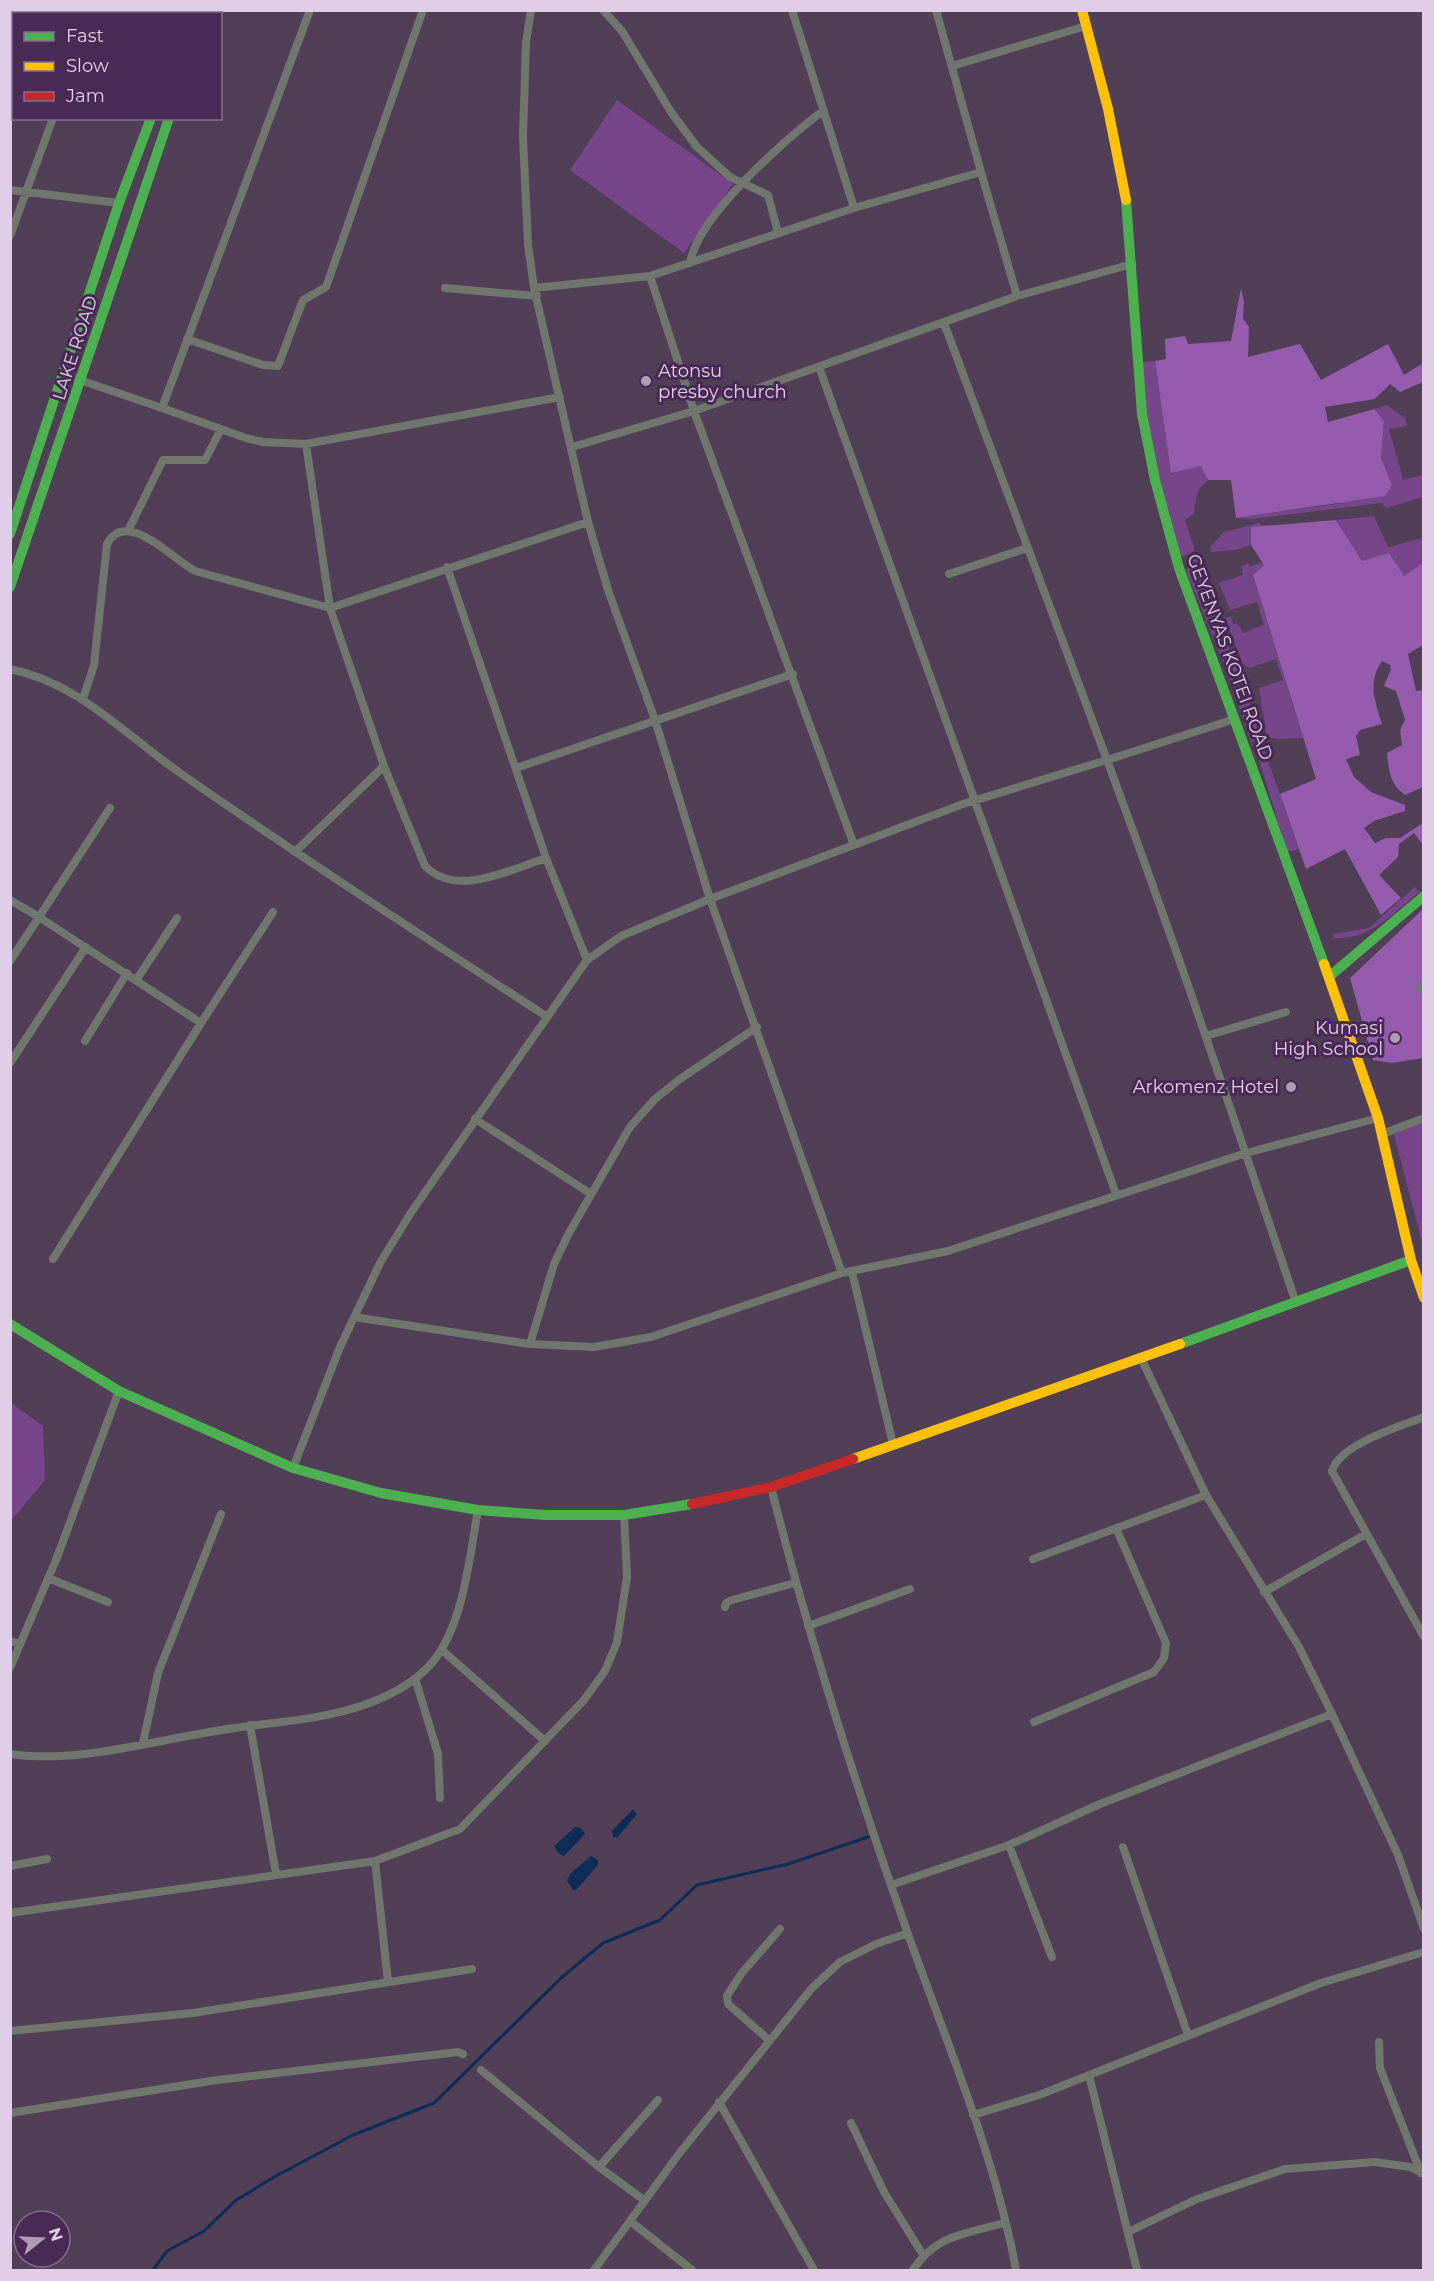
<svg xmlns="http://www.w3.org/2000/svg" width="1434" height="2281" font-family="Montserrat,sans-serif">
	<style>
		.green { fill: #77458a }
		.forest { fill: #955bac }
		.water { fill: #0d2c56 }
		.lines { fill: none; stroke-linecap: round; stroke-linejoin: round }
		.stream { stroke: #0d2c56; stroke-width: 3 }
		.street { stroke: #70756e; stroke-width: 8 }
		.fast { stroke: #4caf50; stroke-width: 10 }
		.slow { stroke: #ffc107; stroke-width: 10 }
		.jam { stroke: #c62828; stroke-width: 10 }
		.poi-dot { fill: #ae9bb4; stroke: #492a55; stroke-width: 2 }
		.labels { text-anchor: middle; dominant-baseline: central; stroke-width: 6; stroke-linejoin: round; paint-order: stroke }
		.street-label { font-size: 18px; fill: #e0cde7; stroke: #492a55 }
		.poi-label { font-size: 18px; fill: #e0cde7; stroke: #492a55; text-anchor: end }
	</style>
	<rect width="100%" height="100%" fill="#503f56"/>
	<path class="green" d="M617 100 733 184 684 253 570 170Z
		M1155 361 1171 472 1201 466 1208 480 1198 490 1193 515 1185 519 1195 551 1180 557C1160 493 1146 429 1141 362Z
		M1387 405 1405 418 1407 426 1389 429 1403 480 1423 475V497L1386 508 1382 503 1252 519 1236 518 1337 504 1392 485 1381 458 1384 422 1374 409Z
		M1374 516 1388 547 1423 538V563L1404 576 1362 561 1336 520Z
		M1259 523 1262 526 1251 527V545L1236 550 1211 552 1210 547 1224 532Z
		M1196 557 1252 710 1260 738 1251 742 1230 679 1186 570Z
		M1262 562 1264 565 1253 575 1303 738 1277 739 1267 736 1259 688 1283 680 1276 659 1249 668 1243 664 1225 618 1231 616 1233 624H1238L1243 633 1264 625 1257 602 1230 610 1219 583 1243 575 1241 566 1248 564 1250 567Z
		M1261 741 1299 849 1287 852 1256 750Z
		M1415 887 1419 892C1392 914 1371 940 1334 938L1333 934 1369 928Z
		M1423 1121V1246L1393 1131Z
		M11 1403 43 1426 45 1480 11 1521Z"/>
	<path class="forest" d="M1241 288 1244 302 1243 319 1249 327 1248 357 1300 344 1321 380 1388 344 1404 375 1423 363V382L1400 392 1390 384 1375 399 1325 407 1328 422 1374 409 1384 421 1381 458 1392 485 1385 496 1236 518 1231 480H1208L1201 466 1171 473 1155 361 1166 359 1165 339 1185 336 1188 344 1231 341Z
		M1336 520 1362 561 1389 553 1404 576 1423 563V645L1408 654 1416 691 1423 690V787L1405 795C1390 784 1389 772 1387 753L1402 745 1400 730 1405 720 1396 691 1384 686 1391 669 1390 665 1382 661C1367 683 1375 701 1382 724L1360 730 1356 736 1360 755 1346 759 1354 777 1371 792 1405 805V811L1374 821 1364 828 1375 843 1386 838H1400L1423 823V845L1414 833 1399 844 1398 857 1379 875 1401 898 1381 915 1345 849 1306 869 1280 794 1316 779 1253 575 1264 565 1251 545V527Z
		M1423 909V1058L1392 1063 1373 1060 1350 978Z"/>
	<path class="water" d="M633 1809 637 1814 617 1838 613 1837 612 1831Z
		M575 1827 581 1828 585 1834 564 1856 559 1854 554 1846Z
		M591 1856 598 1860V1865L577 1889 573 1890 567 1881 570 1874Z"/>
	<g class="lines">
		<path class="stream" d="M153 2270 167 2251 204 2231 235 2201 274 2177 353 2135 434 2103 561 1978 603 1943 660 1920 697 1885 788 1864 868 1837"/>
		<path class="street" d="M603 10 622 31 671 112 697 147 730 177 768 195 778 233
			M792 10 854 208
			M936 10 981 172
			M952 66 1086 26
			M10 190 119 203
			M10 236 53 118
			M690 263C697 217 786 138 823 111
			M650 276 694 411 854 845
			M445 288 537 296
			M534 288 650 276 854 208 981 172 1017 296
			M944 323 1107 760 1235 719
			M187 339 263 365 278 366 303 300 326 287 423 10
			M819 367 1116 1194
			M65 375 162 408 310 10
			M162 408 246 438 263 442 306 444 560 397
			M306 444 330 608 588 522
			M572 447 694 411 1017 296 1132 264
			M128 531 163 460H205L221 429
			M447 567 546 858
			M949 574 1027 548
			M10 669C80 683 127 737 183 775 302 858 424 937 546 1016
			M83 699 94 665 107 544C126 507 175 561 195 571L330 608 384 766 425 866C457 898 509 870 546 858L587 960
			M516 768 793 674
			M295 852 384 766
			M10 900 39 917 110 808
			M10 961 39 917 201 1023 273 912
			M137 979 177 918
			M1424 984 1420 987 1424 993
			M1206 1036 1286 1012
			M85 1041 127 973
			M10 1063 86 947
			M475 1119 591 1194
			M1382 1134 1424 1118
			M53 1259 201 1023
			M852 1272 893 1444
			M1296 1303C1235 1121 1174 940 1107 760L963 804 710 899 842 1273 948 1251 1246 1153 1378 1118
			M354 1317 530 1344 594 1347 651 1337 842 1273
			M530 1344 554 1264 569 1233 630 1127 655 1099 680 1079 757 1027
			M1141 1358 1206 1495 1299 1647 1332 1714 1398 1855 1424 1929
			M1424 1417C1399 1427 1340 1444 1332 1471L1424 1637
			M293 1468 340 1347 380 1263 412 1211 587 960 621 936 710 899 655 720 609 593 588 522 534 288 528 244 523 137 526 42 531 10
			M771 1487C809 1638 856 1787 908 1934 947 2044 995 2155 1016 2270
			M1033 1559 1206 1495
			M48 1578 108 1602
			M1264 1592 1366 1534
			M725 1607 726 1603 732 1600 795 1583
			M808 1626 910 1589
			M10 1641 19 1644
			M442 1650 545 1741
			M10 1668 56 1560 119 1391
			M415 1678 438 1754 440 1798
			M1034 1722 1154 1672 1164 1658 1166 1643 1116 1528
			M250 1725 276 1874
			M143 1743 158 1673 221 1514
			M10 1754C78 1764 155 1740 222 1730 268 1722 316 1721 361 1706 385 1698 406 1688 424 1671 463 1636 469 1559 478 1510
			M1009 1845 1052 1957
			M1123 1847 1188 2035
			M375 1861 388 1982
			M10 1866 47 1859
			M891 1885 1009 1845 1100 1804 1332 1714
			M10 1913 375 1861 460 1829 584 1700 605 1671 617 1642 627 1577 624 1515
			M10 2031 193 2013 472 1969
			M769 2040 728 2004 727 1996 741 1974 780 1929
			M1379 2042 1380 2068 1421 2173
			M481 2070 599 2167 644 2200
			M1089 2075 1137 2270
			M719 2102 814 2270
			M10 2113 217 2080 458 2052 463 2054
			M973 2115 1039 2095 1321 1983 1424 1952
			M851 2123 884 2192 923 2255
			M599 2167 658 2100
			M1130 2231 1197 2199 1285 2169 1375 2162 1410 2167 1424 2174
			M594 2270 630 2221
			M692 2270 630 2221 678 2155 812 1988 840 1962 876 1944 908 1933
			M913 2270C935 2235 967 2233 1005 2223"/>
		<path class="fast" d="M205 14 206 10
			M1126 200 1142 414 1155 480 1179 568 1324 964
			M10 534 119 203 151 118
			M10 587 169 118
			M1330 976 1424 896
			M10 1324 119 1391 293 1468 381 1493 478 1510 545 1515H624L692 1504
			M1180 1344 1411 1260"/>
		<path class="slow" d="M1082 10 1108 109 1126 200
			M188 14 189 10
			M1324 964 1378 1118 1411 1260 1424 1298
			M853 1459 1180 1344"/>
		<path class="jam" d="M692 1504 771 1487 853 1459"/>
	</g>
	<g class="poi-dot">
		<circle cx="646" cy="381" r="6"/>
		<circle cx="1395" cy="1038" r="6"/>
		<circle cx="1291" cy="1087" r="6"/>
	</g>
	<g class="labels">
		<g class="street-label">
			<text transform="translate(75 348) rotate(-72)">LAKE ROAD</text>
			<text transform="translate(1230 657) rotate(70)">GEYENYAS KOTEI ROAD</text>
		</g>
		<g class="poi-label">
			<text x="658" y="371" text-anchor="start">Atonsu<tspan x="658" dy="21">presby church</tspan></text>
			<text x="1383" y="1028">Kumasi<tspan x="1383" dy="21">High School</tspan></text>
			<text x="1279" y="1087">Arkomenz Hotel</text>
		</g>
	</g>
	<rect width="1434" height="2281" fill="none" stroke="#e0cde7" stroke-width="24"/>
	<rect x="12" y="12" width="210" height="108" fill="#492a55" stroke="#856b8f" stroke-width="1.5"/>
	<rect x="24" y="32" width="30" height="9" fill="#4caf50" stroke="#856b8f" stroke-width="1.5"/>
	<text x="66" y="42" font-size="18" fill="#e0cde7">Fast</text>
	<rect x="24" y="62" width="30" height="9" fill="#ffc107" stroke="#856b8f" stroke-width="1.5"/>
	<text x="66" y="72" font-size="18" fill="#e0cde7">Slow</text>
	<rect x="24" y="92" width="30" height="9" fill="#c62828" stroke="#856b8f" stroke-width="1.5"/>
	<text x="66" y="102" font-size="18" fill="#e0cde7">Jam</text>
	<g transform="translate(42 2239) rotate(72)"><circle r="28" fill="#492a55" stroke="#856b8f" stroke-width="1.5"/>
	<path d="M0-4.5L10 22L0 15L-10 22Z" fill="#ae9bb4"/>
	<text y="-9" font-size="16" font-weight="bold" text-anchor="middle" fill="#e0cde7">N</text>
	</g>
</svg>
